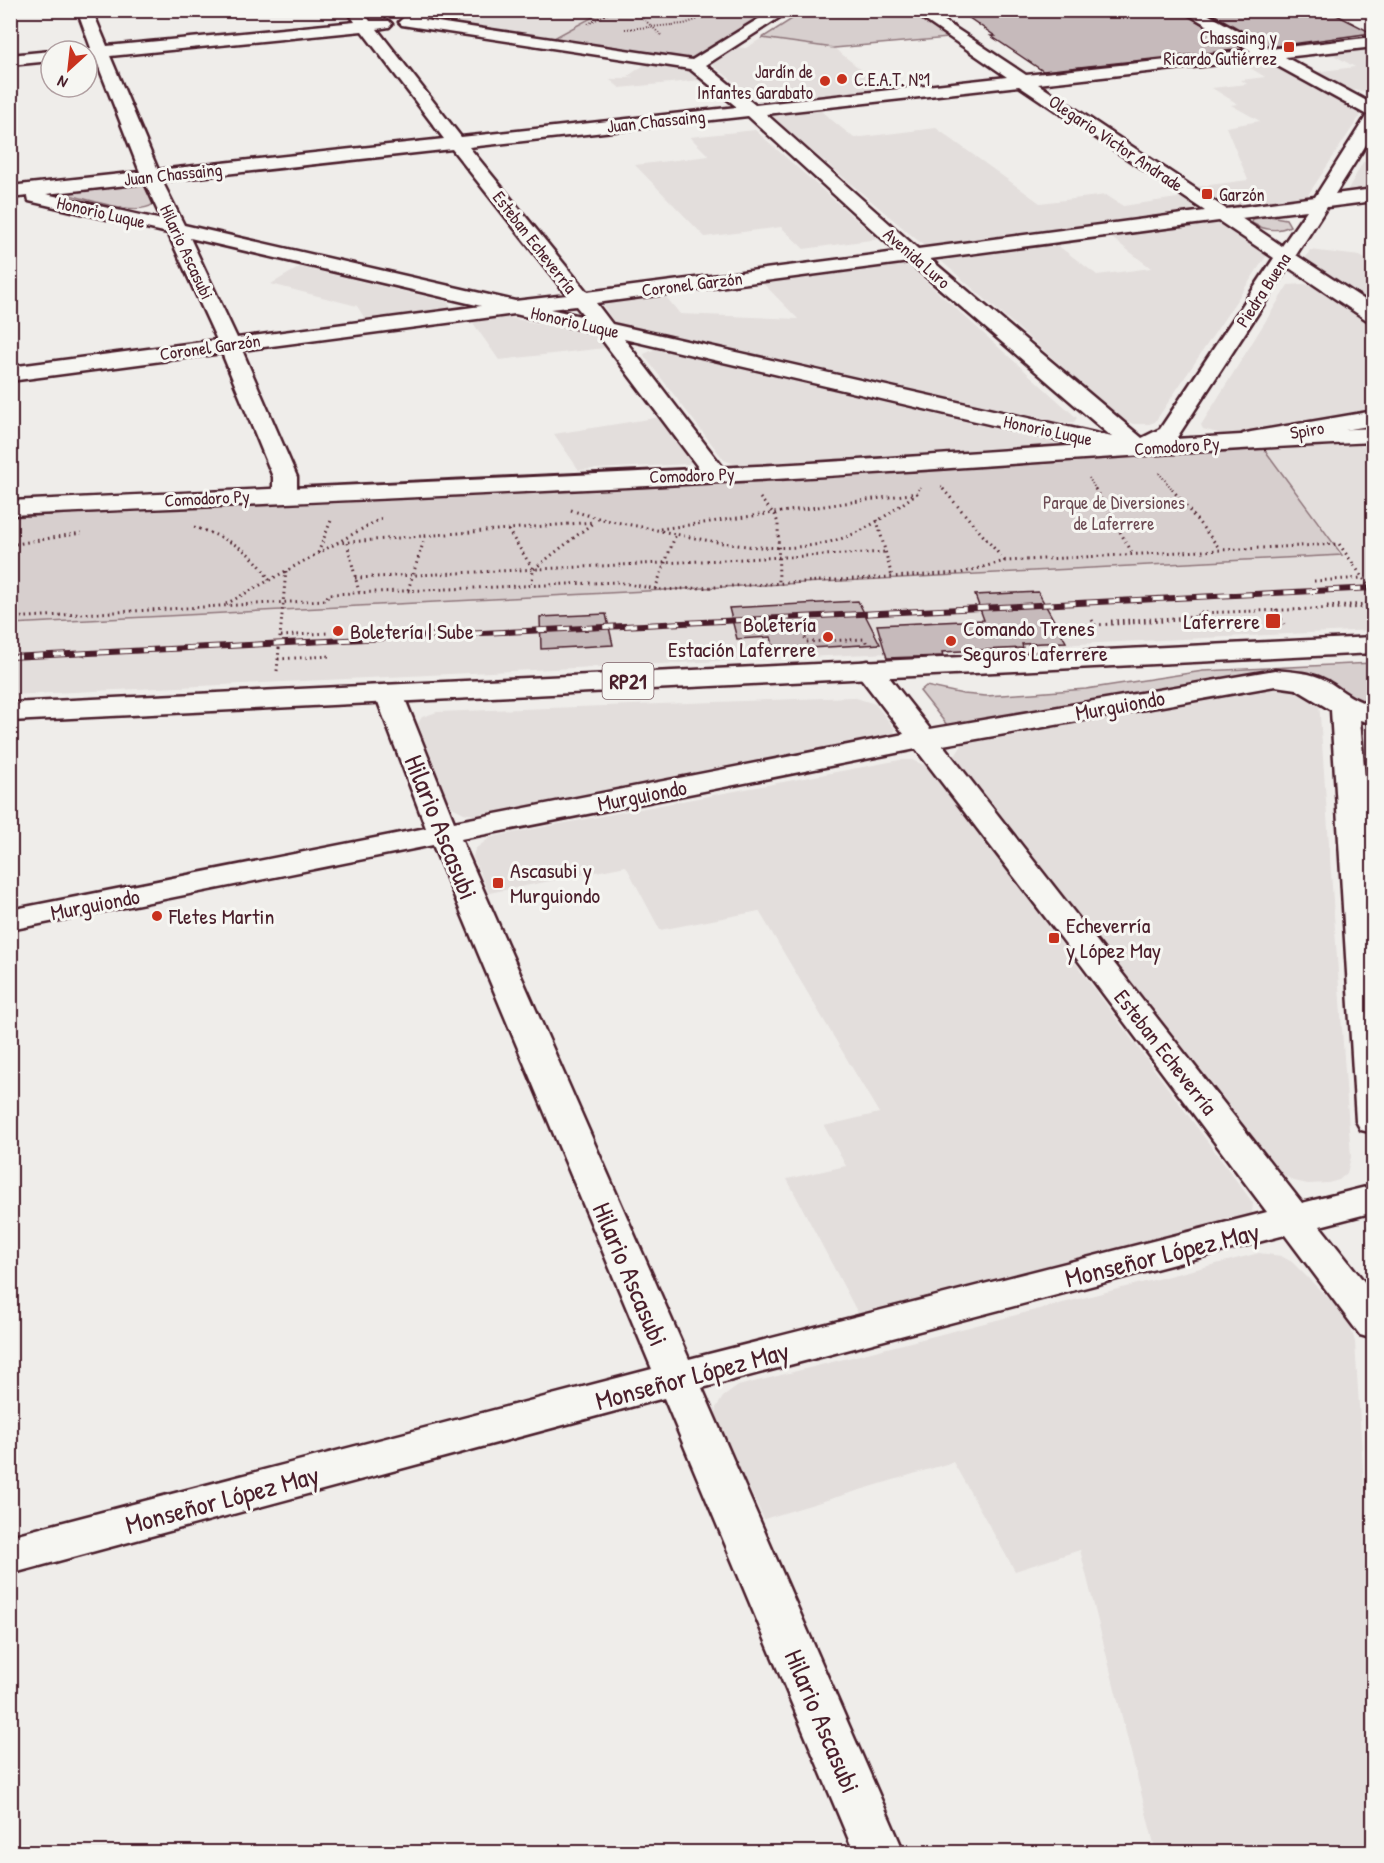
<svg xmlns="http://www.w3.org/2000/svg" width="1384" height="1863" font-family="'Patrick Hand',sans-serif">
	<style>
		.built { fill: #e3dedc }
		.green { fill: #d7cfce; stroke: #90777c; stroke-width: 1.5 }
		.building { fill: #c6babb; stroke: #4a1f2b; stroke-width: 1.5 }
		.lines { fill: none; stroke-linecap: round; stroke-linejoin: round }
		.minor-casing { stroke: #4a1f2b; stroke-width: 5 }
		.major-casing { stroke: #4a1f2b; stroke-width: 5 }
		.path-far1 { stroke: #4a1f2b; stroke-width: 2; stroke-dasharray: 1 2; stroke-linecap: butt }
		.path { stroke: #4a1f2b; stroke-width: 3; stroke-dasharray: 1.5 4; stroke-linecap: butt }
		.minor { fill: #f6f6f2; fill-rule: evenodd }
		.major { fill: #f6f6f2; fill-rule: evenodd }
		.rail-casing { stroke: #4a1f2b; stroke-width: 6 }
		.rail { stroke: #f6f6f2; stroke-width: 4; stroke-dasharray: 11; stroke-linecap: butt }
		.path-bridge { stroke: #4a1f2b; stroke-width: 3; stroke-dasharray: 1.5 4; stroke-linecap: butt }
		.poi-dot { fill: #c8321e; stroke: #f6f6f2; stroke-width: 2 }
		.labels { text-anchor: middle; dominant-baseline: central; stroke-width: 6; stroke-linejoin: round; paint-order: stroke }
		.far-poi-label { font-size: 18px; fill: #4a1f2b; stroke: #f6f6f2; text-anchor: end }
		.far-street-label { font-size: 18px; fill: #4a1f2b; stroke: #f6f6f2 }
		.far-park-label { font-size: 18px; fill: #6d4b54; stroke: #f6f6f2 }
		.shield { fill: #f6f6f2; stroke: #7e6067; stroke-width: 1.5 }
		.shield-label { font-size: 21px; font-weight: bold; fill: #4a1f2b }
		.poi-label { font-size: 22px; fill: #4a1f2b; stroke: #f6f6f2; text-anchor: start }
		.street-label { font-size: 22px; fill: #4a1f2b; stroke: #f6f6f2 }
		.near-street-label { font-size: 27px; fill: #4a1f2b; stroke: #f6f6f2 }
	</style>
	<rect width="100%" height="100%" fill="#efedea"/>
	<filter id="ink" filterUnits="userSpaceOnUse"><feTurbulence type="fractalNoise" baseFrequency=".0167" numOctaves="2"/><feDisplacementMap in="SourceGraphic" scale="12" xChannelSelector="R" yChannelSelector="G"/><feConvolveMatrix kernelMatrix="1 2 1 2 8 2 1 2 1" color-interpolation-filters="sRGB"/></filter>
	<g filter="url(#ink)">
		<path class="built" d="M441 11H604L550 40 424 20Z
			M762 38 834 48 888 91 774 105 762 104 710 63 735 47 746 48Z
			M1373 47 1372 91 1347 90 1314 72 1355 67 1326 51Z
			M1256 59 1270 61 1357 109 1360 116 1306 198 1300 201 1240 208 1218 203 1194 187 1248 180 1226 127 1260 121 1231 105 1238 104 1212 88 1247 84 1241 80 1265 77 1239 61Z
			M650 61 687 67 701 80 620 88 610 80 633 77 628 76Z
			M817 108 854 138 936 128 1040 203 1106 195 1123 206 1184 197 1200 210 1196 213 938 248 923 245 772 117 777 112Z
			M755 130 878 239 804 249 781 227 705 237 635 165 709 156 690 137Z
			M1363 162 1373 163V192L1348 194 1346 193Z
			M1206 222 1225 225 1266 251 1267 255 1155 422 1149 424H1133L1122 419 940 260 949 256 1053 242 1097 275 1151 268 1108 235Z
			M1310 250 1360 256 1370 262H1373V307L1304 261Z
			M889 263 909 266 1077 418 1074 422 1067 423 1049 422 621 324 613 321 604 307 608 301 663 293 680 314 798 319 761 281Z
			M300 267 448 302 452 308 447 311 367 322 357 306 271 284Z
			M1304 284 1321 288 1373 324V413L1253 433 1221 434 1203 429 1201 425 1288 285Z
			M501 316 589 334 597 337 605 348 499 360 471 320Z
			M655 349 666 350 1054 443 1053 446 1038 449 737 465 724 460 645 357 644 354Z
			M661 417 691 457 692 461 688 464 579 470 554 434Z
			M1373 445V630L11 695V624L1341 555 1264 449Z
			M1285 683 1319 701 1351 1157 1347 1173 1339 1180 1328 1183 1308 1184 1294 1181 1283 1175 955 760V756L964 742 969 740Z
			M853 697 875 704 895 729 894 736 486 818 464 813 450 806 418 723 422 717 437 712Z
			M1373 733V818L1365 740Z
			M900 760H912L931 768 1253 1203 1252 1214 1245 1221 861 1319 787 1179 846 1166 824 1126 879 1113 759 911 660 930 626 866 489 893 473 857 475 849 491 837Z
			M1259 1253 1281 1256 1292 1262 1343 1313 1351 1328 1355 1342 1373 1628V1852H1156L1080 1550 1015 1571 953 1462 764 1519 716 1421V1408L723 1397 738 1386Z"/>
		<path class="green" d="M806 10 858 13 910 11 949 38 834 48 762 38Z
			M604 11H775L693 59 684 60 550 40Z
			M134 182 145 184 153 204C138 217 89 199 69 195V193L72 190Z
			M1269 216 1286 219 1290 226C1278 232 1264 230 1252 223L1253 219Z
			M1264 449 1342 555 11 624V517Z
			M1373 663V705C1344 697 1320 673 1289 672L953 727 947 725 920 691 926 686 963 694 986 696 1033 693 1086 689 1203 671Z"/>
		<path class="building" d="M962 10H1179L1244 49 1043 71 991 36H995L965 15H969Z
			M1206 10H1327L1372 33 1270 47Z
			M1038 592 1066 642 1022 644 1023 648 942 652 943 656 887 658 877 625 984 620 975 595Z
			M858 601 880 644 774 650 771 637 737 639 729 608Z
			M606 614 613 645 541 649 540 617Z"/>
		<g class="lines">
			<defs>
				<path id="minor" d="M77 10H92L107 46 355 22 347 10H362L370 21H389L392 24 389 27 377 29 461 137 737 107 690 69 402 25 399 22C410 10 424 10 439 10L424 20 692 60 773 10H791L706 65 755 105 1007 77 910 10H928L1026 75 1251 51 1181 10H1200L1270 49 1374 37V47L1285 57 1374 105V132L1335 194 1374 189V201L1327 207 1296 255 1374 306V322L1367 320 1288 267 1176 439 1140 456 1079 445 624 339 728 474 725 479 716 481 707 479 597 333 515 314 242 350 297 477V494L294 499 285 501 276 499 273 494V477L222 353 10 381V367L217 340 168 233 29 201 28 196 10 198V186L140 172 95 57 87 58V51H80L91 48ZM362 31 444 139 158 170 110 56ZM1265 59 1367 115 1315 197 1226 209 1038 84ZM1019 86 1205 211 918 249 766 114ZM748 116 897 252 587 292 469 147ZM452 149 567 295 515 301 184 225 162 181ZM145 183 162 220 46 194ZM1307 210 1282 246 1241 218ZM1219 221 1274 258 1160 429 1142 438 930 259ZM190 238 481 306 237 338ZM909 262 1112 437 612 324 596 303ZM576 306 585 317 550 309Z
					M51 51V61L10 65V55Z
					M1374 411V425L1251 446 1243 444 1239 439 1243 434 1251 432Z
					M868 661 878 663 930 729 1275 670C1293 672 1311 672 1327 681 1345 692 1352 700 1374 706V724L1360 720 1374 885V1133L1361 1130 1356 1121 1331 710 1296 689 1275 686 943 745 1302 1203 1374 1185V1212L1320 1226 1374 1294V1339L1360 1335 1285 1235 702 1388 904 1852H854L664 1398 10 1574V1536L652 1369 433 845 10 930V910L426 828 375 694 379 688 389 685 399 688 403 694 454 822 904 734 854 669 858 663ZM916 749 1062 939 1267 1212 689 1359 461 839Z"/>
				<path id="major" d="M1374 428V442C1168 451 963 469 757 480 509 494 259 504 10 515V501C259 489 509 479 757 466 963 455 1168 437 1374 428Z
					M1374 637V653L10 721V703Z"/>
			</defs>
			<use href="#minor" class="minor-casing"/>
			<use href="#major" class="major-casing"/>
			<path class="path-far1" d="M634 10 661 35
				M677 10 724 17
				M588 24 614 10
				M625 29 684 24 710 15
				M1159 473 1173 490
				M1089 478 1096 490
				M941 487 944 490
				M918 490 920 487"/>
			<path class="path" d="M943 489 1005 561
				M1095 489 1133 554
				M1172 489 1220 549
				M760 498 775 515 778 523 779 584
				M571 510C596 519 622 523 647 528 709 541 780 559 843 538 870 529 894 510 917 493L919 489
				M877 520 892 577
				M194 527C224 537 254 550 269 580
				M660 529 917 493
				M508 530 533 569 532 584
				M337 543 594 522
				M347 543 359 592
				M10 545 81 533
				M318 553 332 518
				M534 569 594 522
				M355 578 886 552
				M1314 581 1363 578
				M655 589 676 534
				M408 590 425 537
				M226 604 382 518
				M1327 606 1374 604
				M1276 609 1284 624
				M10 618 325 600 329 594 617 582 662 590 961 573 1005 561 1339 544 1354 565
				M1092 620 1095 625 1200 619 1197 613 1374 607
				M1111 621 1197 617
				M804 632 806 642 865 639 867 645
				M281 636 327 633
				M278 659 330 656
				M277 671 286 570"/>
			<use href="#minor" class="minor"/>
			<use href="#major" class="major"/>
			<defs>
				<path id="rail" d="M10 657 1374 588"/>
			</defs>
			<use href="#rail" class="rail-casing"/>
			<use href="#rail" class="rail"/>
			<path class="path-bridge" d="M1354 565 1374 594"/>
		</g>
	</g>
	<g class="poi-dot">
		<rect x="1283" y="41" width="12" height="12" rx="3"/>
		<circle cx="842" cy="79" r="6"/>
		<circle cx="825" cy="81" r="6"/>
		<rect x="1201" y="188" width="12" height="12" rx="3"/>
		<rect x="1265" y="613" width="16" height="16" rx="3"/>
		<circle cx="338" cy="631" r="6"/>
		<circle cx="828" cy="637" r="6"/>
		<circle cx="951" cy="641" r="6"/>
		<rect x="492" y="877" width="12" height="12" rx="3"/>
		<circle cx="157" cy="916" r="6"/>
		<rect x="1048" y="932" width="12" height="12" rx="3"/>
	</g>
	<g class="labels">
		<g class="far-poi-label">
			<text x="1277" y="37">Chassaing y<tspan x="1277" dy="21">Ricardo Gutiérrez</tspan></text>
			<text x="813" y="71">Jardín de<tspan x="813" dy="21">Infantes Garabato</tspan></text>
			<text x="854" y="79" text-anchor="start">C.E.A.T. Nº1</text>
			<text x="1219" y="194" text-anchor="start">Garzón</text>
		</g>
		<g class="far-street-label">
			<text transform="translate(656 121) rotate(-6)">Juan Chassaing</text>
			<text transform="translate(1116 143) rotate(34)">Olegario Victor Andrade</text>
			<text transform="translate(173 174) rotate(-6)">Juan Chassaing</text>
			<text transform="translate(101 212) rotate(13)">Honorio Luque</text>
			<text transform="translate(535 242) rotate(52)">Esteban Echeverría</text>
			<text transform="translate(187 252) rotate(65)">Hilario Ascasubi</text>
			<text transform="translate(917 258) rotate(41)">Avenida Luro</text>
			<text transform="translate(692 284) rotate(-7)">Coronel Garzón</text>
			<text transform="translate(1263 290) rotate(-57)">Piedra Buena</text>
			<text transform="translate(575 322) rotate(13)">Honorio Luque</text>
			<text transform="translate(210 347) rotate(-8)">Coronel Garzón</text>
			<text transform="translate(1048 430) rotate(12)">Honorio Luque</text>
			<text transform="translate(1307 430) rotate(-10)">Spiro</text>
			<text transform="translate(1177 446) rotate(-4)">Comodoro Py</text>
			<text transform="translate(692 475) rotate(-2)">Comodoro Py</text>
			<text transform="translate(207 498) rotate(-3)">Comodoro Py</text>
		</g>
		<g class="far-park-label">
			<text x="1114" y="502">Parque de Diversiones<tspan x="1114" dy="21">de Laferrere</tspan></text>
		</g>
		<rect class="shield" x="602.5" y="663" width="51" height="36" rx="4.5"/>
		<g class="shield-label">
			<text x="628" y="681">RP21</text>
		</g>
		<g class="poi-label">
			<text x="1260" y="621" text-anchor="end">Laferrere</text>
			<text x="816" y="624" text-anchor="end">Boletería<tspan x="816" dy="25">Estación Laferrere</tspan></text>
			<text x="963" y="628">Comando Trenes<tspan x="963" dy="25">Seguros Laferrere</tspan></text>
			<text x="350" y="631">Boletería | Sube</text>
			<text x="510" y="870">Ascasubi y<tspan x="510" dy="25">Murguiondo</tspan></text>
			<text x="169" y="916">Fletes Martin</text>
			<text x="1066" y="925">Echeverría<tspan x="1066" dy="25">y López May</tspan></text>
		</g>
		<g class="street-label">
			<text transform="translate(1120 705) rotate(-10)">Murguiondo</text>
			<text transform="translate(642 795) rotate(-11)">Murguiondo</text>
			<text transform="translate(95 904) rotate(-11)">Murguiondo</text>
			<text transform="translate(1166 1052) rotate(52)">Esteban Echeverría</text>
		</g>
		<g class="near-street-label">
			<text transform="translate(442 827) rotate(68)">Hilario Ascasubi</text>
			<text transform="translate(1162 1254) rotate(-14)">Monseñor López May</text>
			<text transform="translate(631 1274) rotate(67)">Hilario Ascasubi</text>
			<text transform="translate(692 1375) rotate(-15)">Monseñor López May</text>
			<text transform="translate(222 1499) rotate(-15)">Monseñor López May</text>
			<text transform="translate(823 1721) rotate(67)">Hilario Ascasubi</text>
		</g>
	</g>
	<rect width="1384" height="1863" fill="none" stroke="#f6f6f2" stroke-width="36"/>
	<rect x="18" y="18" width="1348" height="1827" fill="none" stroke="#4a1f2b" stroke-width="2" filter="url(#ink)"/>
	<g transform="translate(69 69) rotate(207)"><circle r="28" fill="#f6f6f2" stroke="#b1a0a2" stroke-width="1.5"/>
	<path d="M0-4.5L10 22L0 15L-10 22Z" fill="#c8321e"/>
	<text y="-9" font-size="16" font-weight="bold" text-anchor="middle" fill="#4a1f2b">N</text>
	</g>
</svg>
